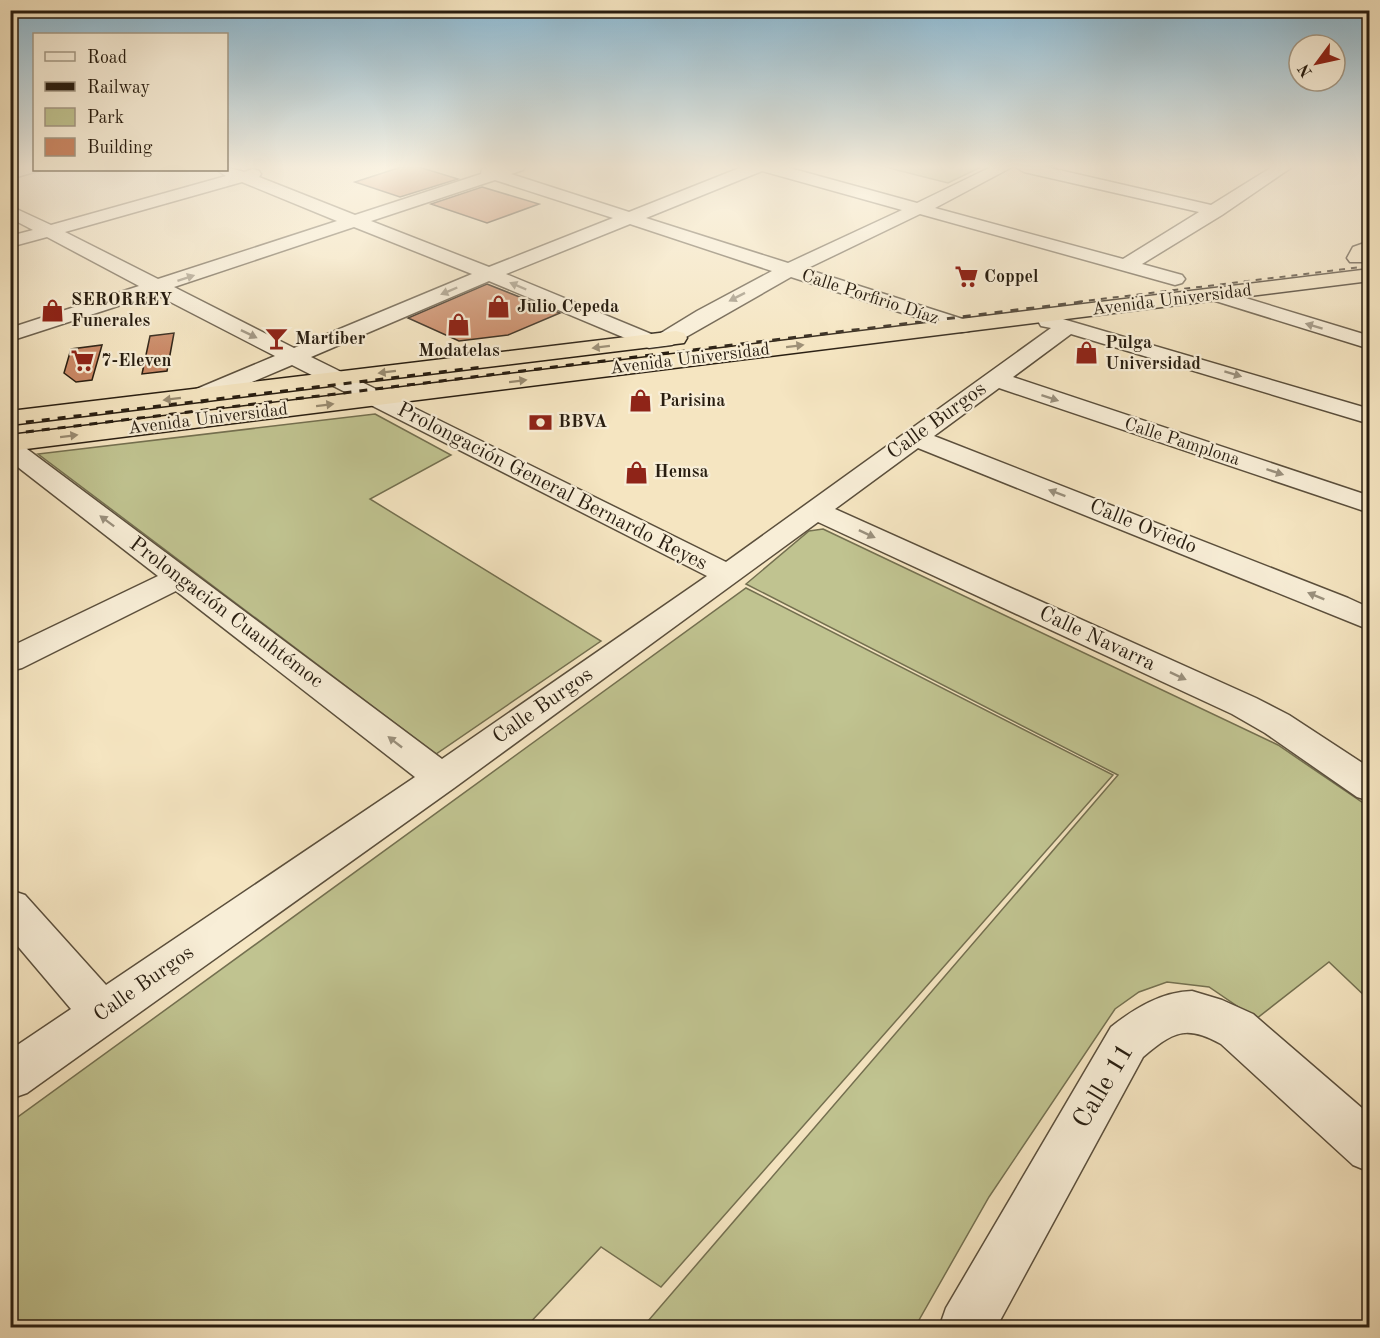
<svg xmlns="http://www.w3.org/2000/svg" width="1380" height="1338" font-family="'Old Standard TT',serif">
	<style>
		.green { fill: #c0c390; stroke: #747050; stroke-width: 1.5 }
		.building { fill: #cb8966; stroke: #281d10; stroke-width: 1.5 }
		.lines { fill: none; stroke-linecap: round; stroke-linejoin: round }
		.minor-casing { stroke: #5b4f3c; stroke-width: 3 }
		.highway-casing { stroke: #281d10; stroke-width: 3 }
		.minor { fill: #f8eed7; fill-rule: evenodd }
		.highway { fill: #f5e5c1; fill-rule: evenodd }
		.rail-far1 { stroke: #281d10; stroke-width: 2; stroke-dasharray: 6 6; stroke-linecap: butt }
		.rail { stroke: #281d10; stroke-width: 3; stroke-dasharray: 8 8; stroke-linecap: butt }
		.oneway { fill: #9a907d }
		.oneway2 { fill: #998b71 }
		.labels { text-anchor: middle; dominant-baseline: central; stroke-width: 4.5; stroke-linejoin: round; paint-order: stroke }
		.far-poi-label { font-size: 18px; font-weight: bold; fill: #281d10; stroke: #f8eed7; text-anchor: start }
		.far-street-label { font-size: 18px; fill: #281d10; stroke: #f8eed7 }
		.street-label { font-size: 21px; fill: #281d10; stroke: #f8eed7 }
		.near-street-label { font-size: 26px; fill: #281d10; stroke: #f8eed7 }
	</style>
	<rect width="100%" height="100%" fill="#f5e5c1"/>
	<filter id="stains"><feTurbulence type="fractalNoise" baseFrequency=".00333" numOctaves="4"/><feColorMatrix values="0 0 0 0 .2 0 0 0 0 .09 0 0 0 0 .02 0 0 0 .5 -.17"/></filter>
	<radialGradient id="worn" r=".72"><stop offset=".6" stop-color="#630" stop-opacity="0"/><stop offset="1" stop-color="#630" stop-opacity=".3"/></radialGradient>
	<path class="green" d="M885 167H981L948 183Z
		M375 414 451 455 370 499 601 641 436 754 38 454Z
		M823 529 1278 745 1369 807V1000L1329 962 1256 1019 1209 987 1167 982 1139 992 1115 1009 989 1197 915 1327 642 1328 1118 775 746 584 809 531Z
		M746 588 1113 775 661 1287 601 1247 526 1327H11V1122Z"/>
	<path class="building" d="M401 167H419L458 179 400 197 355 182Z
		M482 187 539 204 487 223 431 204Z
		M487 284 560 313 508 335 459 341 408 318Z
		M174 333 167 371 142 374 150 336Z
		M102 345 92 380 76 382 64 373 71 349Z"/>
	<g class="lines">
		<defs>
			<path id="minor" d="M18 167H34V170H41L10 179V169Z
				M226 167 244 172 253 169 259 171 261 174 259 177 355 215 481 174 482 169 488 167H525L523 170 511 174 629 212 742 167H786L917 203 991 167H1012L935 208 1123 259 1199 212 1024 172 1016 167H1046L1211 205 1272 167H1292L1222 215 1142 264 1182 275 1185 279 1182 283 1175 285 920 214 806 269 969 321 972 326 969 331 961 332 791 277 672 345 649 348 489 281 311 357 726 562 1051 328 1041 326 1038 321 1041 316 1049 315 1370 409V424L1071 334 1013 377 1370 496V513L999 388 934 436 1348 598 1370 608V630L918 448 835 509 1256 698 1289 715 1370 768V801L1357 797 1265 733 1232 714 818 522 454 788 27 1093 10 1099V1050L71 1009 10 937V890L25 895 106 985 415 777 176 591 22 668 10 671V647L158 576 10 461V440L19 443 442 759 707 576 292 365 210 400 202 402 194 400 190 395 194 390 275 356 155 294 10 341V328L139 286 47 237 10 247V236L33 230 10 218V206L51 225 226 176 217 170H226ZM762 171 902 210 788 263 646 218ZM495 180 613 218 489 267 371 221ZM242 182 337 221 158 279 65 232ZM630 224 772 271 697 311 656 336 506 274ZM354 227 472 274 294 348 174 287Z
				M1216 289 1370 336V349L1209 299 1206 295 1209 291Z
				M1192 991 1222 1000 1253 1014 1370 1115V1172L1353 1165 1221 1044C1185 1024 1173 1032 1143 1057L996 1328H939L946 1308 1111 1027C1135 1008 1161 992 1192 991Z"/>
			<path id="highway" d="M1370 241V254L1364 262H1350L1347 258 1353 247Z
				M1370 269V281L10 451V435Z
				M676 331 684 333 687 338 684 343 10 425V411Z"/>
		</defs>
		<use href="#minor" class="minor-casing"/>
		<use href="#highway" class="highway-casing"/>
		<use href="#minor" class="minor"/>
		<use href="#highway" class="highway"/>
		<path class="rail-far1" d="M1077 302 1370 266"/>
		<path class="rail" d="M10 424 482 367
			M10 434 1090 301"/>
	</g>
	<defs><path id="oneway-solid" d="M-6-.8H1V-3.2L6.5 0L1 3.2V.8H-6Z" transform="scale(1.5)"/></defs>
	<g class="oneway">
		<use href="#oneway-solid" transform="translate(186 278) rotate(-18)"/>
		<use href="#oneway-solid" transform="translate(518 286) rotate(-157)"/>
		<use href="#oneway-solid" transform="translate(449 291) rotate(157)"/>
		<use href="#oneway-solid" transform="translate(737 297) rotate(153)"/>
		<use href="#oneway-solid" transform="translate(1314 326) rotate(-163)"/>
		<use href="#oneway-solid" transform="translate(249 334) rotate(26)"/>
		<use href="#oneway-solid" transform="translate(1233 374) rotate(17)"/>
		<use href="#oneway-solid" transform="translate(1050 398) rotate(18)"/>
		<use href="#oneway-solid" transform="translate(1275 472) rotate(18)"/>
		<use href="#oneway-solid" transform="translate(1057 493) rotate(-159)"/>
		<use href="#oneway-solid" transform="translate(107 521) rotate(-143)"/>
		<use href="#oneway-solid" transform="translate(867 534) rotate(25)"/>
		<use href="#oneway-solid" transform="translate(1316 596) rotate(-158)"/>
		<use href="#oneway-solid" transform="translate(1178 676) rotate(25)"/>
		<use href="#oneway-solid" transform="translate(395 742) rotate(-142)"/>
	</g>
	<g class="oneway2">
		<use href="#oneway-solid" transform="translate(795 346) rotate(-7)"/>
		<use href="#oneway-solid" transform="translate(601 347) rotate(173)"/>
		<use href="#oneway-solid" transform="translate(387 372) rotate(173)"/>
		<use href="#oneway-solid" transform="translate(518 381) rotate(-7)"/>
		<use href="#oneway-solid" transform="translate(172 399) rotate(173)"/>
		<use href="#oneway-solid" transform="translate(325 405) rotate(-7)"/>
		<use href="#oneway-solid" transform="translate(69 436) rotate(-7)"/>
	</g>
	<linearGradient id="sky" x2="0" y2="1"><stop stop-color="#89b8d3"/><stop offset="0.47" stop-color="#faf3e3"/><stop offset="1" stop-color="#faf3e3" stop-opacity="0"/></linearGradient>
	<rect width="1380" height="355" fill="url(#sky)"/>
	<defs>
		<symbol id="supermarket-bare" viewBox="-9 -9 18 18"><path d="M-6-5.5h2.5l.6 2H6L4.5 2H-2.5L-4.4-4H-6ZM-1.5 3.2a1.3 1.3 0 1 0 .1 0ZM3 3.2a1.3 1.3 0 1 0 .1 0Z" fill="#8f2418" stroke="#f8eed7" stroke-width="2.5" paint-order="stroke"/></symbol>
		<symbol id="shop-bare" viewBox="-9 -9 18 18"><path d="M-5-2.5h2.3a2.7 3.5 0 0 1 5.4 0H5L5.5 6h-11ZM-1.5-2.5h3a1.5 2.3 0 0 0-3 0Z" fill="#8f2418" stroke="#f8eed7" stroke-width="2.5" paint-order="stroke"/></symbol>
		<symbol id="bar-bare" viewBox="-9 -9 18 18"><path d="M-6-5H6L.8 .8V4.5H3.5V6h-7V4.5H-.8V.8Z" fill="#8f2418" stroke="#f8eed7" stroke-width="2.5" paint-order="stroke"/></symbol>
		<symbol id="bank-bare" viewBox="-9 -9 18 18"><path d="M-6-4H6V4H-6ZM0-2.3a2.3 2.3 0 1 0 0 4.6a2.3 2.3 0 1 0 0-4.6Z" fill="#8f2418" stroke="#f8eed7" stroke-width="2.5" paint-order="stroke"/></symbol>
	</defs>
	<g fill-rule="evenodd">
		<use href="#supermarket-bare" x="950" y="260" width="33" height="33"/>
		<use href="#shop-bare" x="482" y="290" width="33" height="33"/>
		<use href="#shop-bare" x="36" y="294" width="33" height="33"/>
		<use href="#shop-bare" x="442" y="308" width="33" height="33"/>
		<use href="#bar-bare" x="260" y="322" width="33" height="33"/>
		<use href="#shop-bare" x="1070" y="336" width="33" height="33"/>
		<use href="#supermarket-bare" x="66" y="344" width="33" height="33"/>
		<use href="#shop-bare" x="624" y="384" width="33" height="33"/>
		<use href="#bank-bare" x="524" y="406" width="33" height="33"/>
		<use href="#shop-bare" x="620" y="456" width="33" height="33"/>
	</g>
	<g class="labels">
		<g class="far-poi-label">
			<text x="984" y="277">Coppel</text>
			<text x="71" y="300">SERORREY<tspan x="71" dy="21">Funerales</tspan></text>
			<text x="517" y="307">Julio Cepeda</text>
			<text x="295" y="339">Martiber</text>
			<text x="1105" y="343">Pulga<tspan x="1105" dy="21">Universidad</tspan></text>
			<text x="459" y="351" text-anchor="middle">Modatelas</text>
			<text x="101" y="361">7-Eleven</text>
			<text x="659" y="401">Parisina</text>
			<text x="558" y="422">BBVA</text>
			<text x="654" y="472">Hemsa</text>
		</g>
		<g class="far-street-label">
			<text transform="translate(870 297) rotate(18)">Calle Porfirio Díaz</text>
			<text transform="translate(1172 300) rotate(-7)">Avenida Universidad</text>
			<text transform="translate(690 359) rotate(-7)">Avenida Universidad</text>
			<text transform="translate(208 419) rotate(-7)">Avenida Universidad</text>
			<text transform="translate(1182 442) rotate(18)">Calle Pamplona</text>
		</g>
		<g class="street-label">
			<text transform="translate(937 421) rotate(-36)">Calle Burgos</text>
			<text transform="translate(552 487) rotate(27)">Prolongación General Bernardo Reyes</text>
			<text transform="translate(1143 527) rotate(22)">Calle Oviedo</text>
			<text transform="translate(226 613) rotate(37)">Prolongación Cuauhtémoc</text>
			<text transform="translate(1097 639) rotate(25)">Calle Navarra</text>
			<text transform="translate(543 706) rotate(-35)">Calle Burgos</text>
			<text transform="translate(144 984) rotate(-35)">Calle Burgos</text>
		</g>
		<g class="near-street-label">
			<text transform="translate(1104 1086) rotate(-59)">Calle 11</text>
		</g>
	</g>
	<rect width="1380" height="1338" fill="none" stroke="#f5e5c1" stroke-width="36"/>
	<rect x="12" y="12" width="1356" height="1314" fill="none" stroke="#281d10" stroke-width="3"/>
	<rect x="18" y="18" width="1344" height="1302" fill="none" stroke="#281d10" stroke-width="1.5"/>
	<rect x="33" y="33" width="195" height="138" fill="#f8eed7" stroke="#a59a87" stroke-width="1.5"/>
	<rect x="45" y="52" width="30" height="9" fill="#f8eed7" stroke="#a59a87" stroke-width="1.5"/>
	<text x="87" y="63" font-size="18" fill="#281d10">Road</text>
	<rect x="45" y="82" width="30" height="9" fill="#281d10" stroke="#a59a87" stroke-width="1.5"/>
	<text x="87" y="93" font-size="18" fill="#281d10">Railway</text>
	<rect x="45" y="108" width="30" height="18" fill="#c0c390" stroke="#a59a87" stroke-width="1.5"/>
	<text x="87" y="123" font-size="18" fill="#281d10">Park</text>
	<rect x="45" y="138" width="30" height="18" fill="#cb8966" stroke="#a59a87" stroke-width="1.5"/>
	<text x="87" y="153" font-size="18" fill="#281d10">Building</text>
	<g transform="translate(1317 63) rotate(237)"><circle r="28" fill="#f8eed7" stroke="#a59a87" stroke-width="1.5"/>
	<path d="M0-4.5L10 22L0 15L-10 22Z" fill="#8f2418"/>
	<text y="-9" font-size="16" font-weight="bold" text-anchor="middle" fill="#281d10">N</text>
	</g>
	<rect width="100%" height="100%" filter="url(#stains)"/>
	<rect width="100%" height="100%" fill="url(#worn)"/>
</svg>
